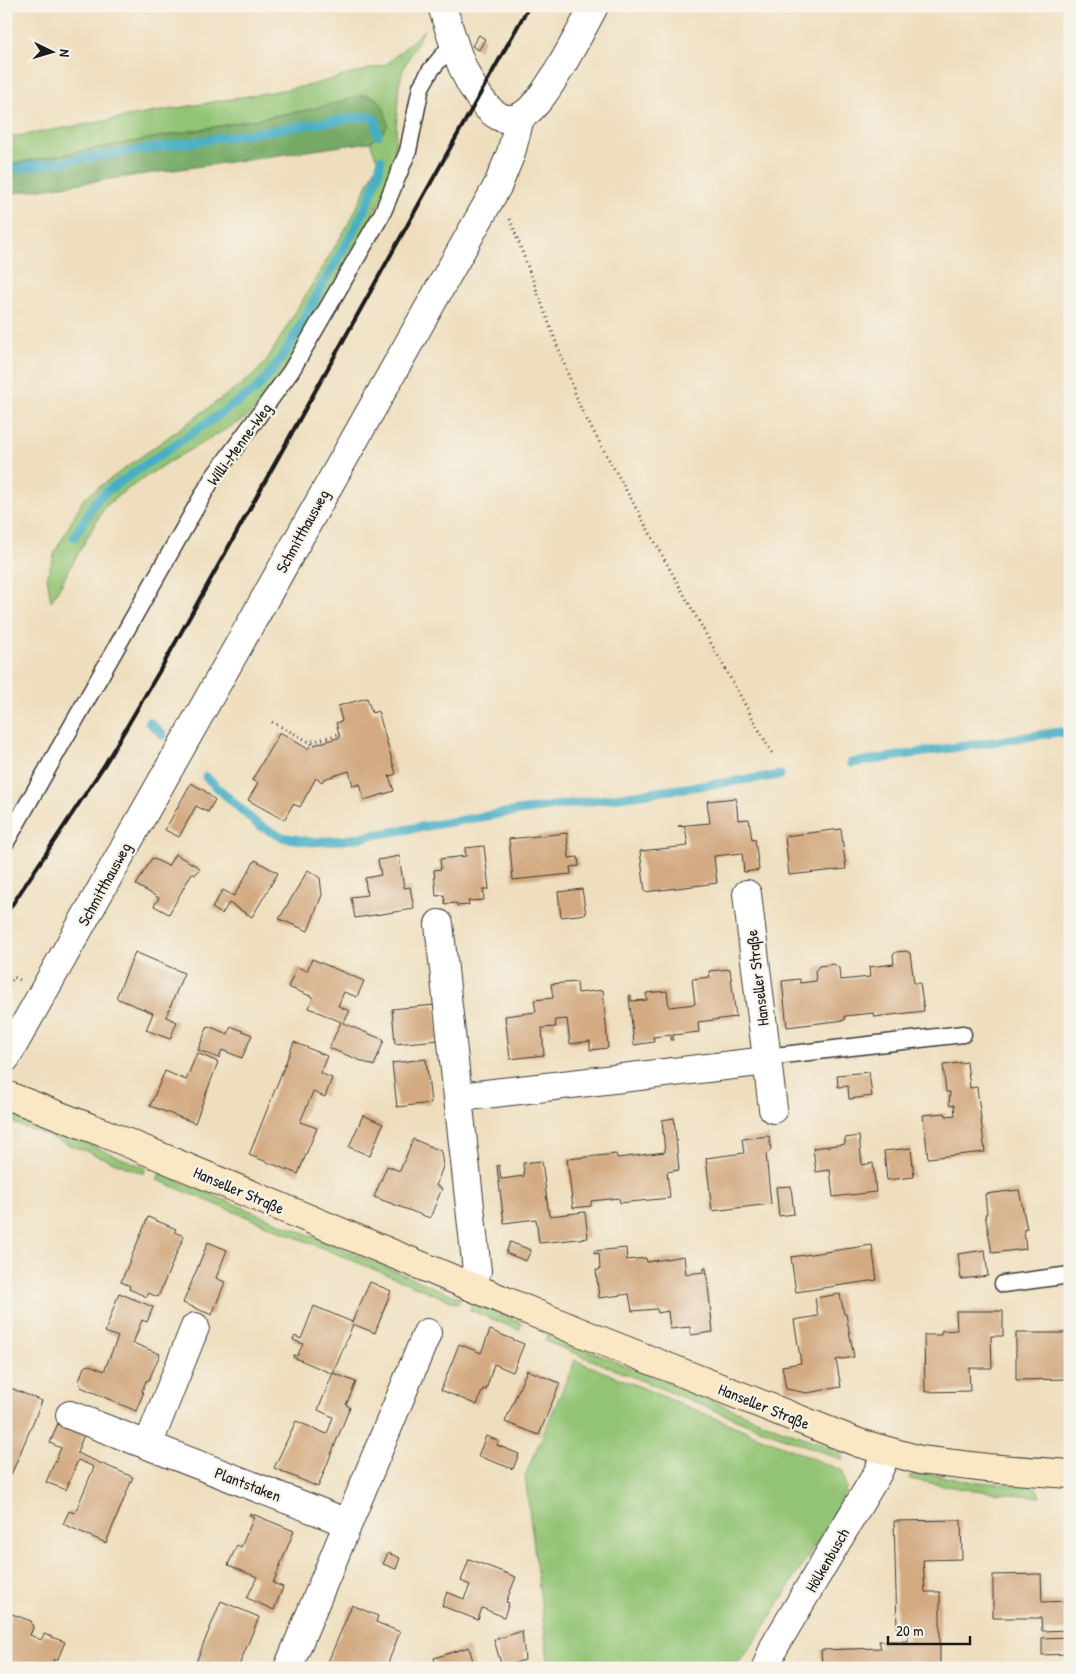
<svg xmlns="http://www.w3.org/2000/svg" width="1076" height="1674" font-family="'Patrick Hand',sans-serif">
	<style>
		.green { fill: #93c474; stroke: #587048 }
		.forest { fill: #76aa66; stroke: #496341 }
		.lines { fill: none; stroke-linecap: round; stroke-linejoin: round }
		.stream { stroke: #46afc4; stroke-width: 9 }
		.building { fill: #d3aa82 }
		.lane-casing { stroke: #3c3934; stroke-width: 19 }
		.street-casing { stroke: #3c3934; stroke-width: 30 }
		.secondary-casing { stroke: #3c3934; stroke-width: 30 }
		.path { stroke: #3c3934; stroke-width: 3; stroke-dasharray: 1 4; stroke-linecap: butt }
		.lane { stroke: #fff; stroke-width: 16 }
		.street { stroke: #fff; stroke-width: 28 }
		.secondary { stroke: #fae7c3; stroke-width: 28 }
		.rail { stroke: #1c1c1c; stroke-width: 4 }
		.labels { text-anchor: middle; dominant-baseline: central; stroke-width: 4.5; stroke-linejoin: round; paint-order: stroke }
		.street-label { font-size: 16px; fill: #1c1c1c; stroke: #f7f3e8 }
	</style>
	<rect width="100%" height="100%" fill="#f7f3e8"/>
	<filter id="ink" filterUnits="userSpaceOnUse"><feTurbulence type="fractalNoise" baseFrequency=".02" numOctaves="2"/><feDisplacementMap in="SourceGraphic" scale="10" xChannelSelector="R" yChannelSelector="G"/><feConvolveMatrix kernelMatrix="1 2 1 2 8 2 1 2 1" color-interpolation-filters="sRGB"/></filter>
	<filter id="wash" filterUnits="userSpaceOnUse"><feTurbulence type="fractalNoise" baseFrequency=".0096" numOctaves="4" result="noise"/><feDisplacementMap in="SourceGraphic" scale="20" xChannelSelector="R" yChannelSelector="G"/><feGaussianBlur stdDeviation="1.12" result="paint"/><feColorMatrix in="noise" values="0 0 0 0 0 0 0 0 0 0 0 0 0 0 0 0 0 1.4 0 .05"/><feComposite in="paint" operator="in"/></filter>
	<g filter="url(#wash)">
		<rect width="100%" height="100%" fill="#eedebe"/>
		<path class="green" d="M424 30 404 67 399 85 394 163 381 199 346 266 300 347 260 405 244 419 162 466 119 495 104 508 51 602 47 577 55 552 84 498 251 377 265 363 352 218 378 162 370 142 381 135 348 99 336 104 312 109 6 165V138L311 85 387 64Z
			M9 1112 146 1168 144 1174 6 1120Z
			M160 1173 460 1298 458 1304 157 1180Z
			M472 1303 522 1323 519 1330 470 1310Z
			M548 1334 781 1429 835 1449 841 1453 843 1460 748 1424 545 1341Z
			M575 1360 843 1471 846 1488 841 1503 756 1640 743 1658 732 1668H549L525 1476Z
			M923 1473 967 1481 1036 1487 1041 1497 963 1489 909 1479V1476Z"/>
		<path class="forest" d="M364 95C382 96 385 109 388 125L381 135 370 142 6 194V165L312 109Z"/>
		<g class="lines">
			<path class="stream" d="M6 170 367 116 375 118 378 135
				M74 537 95 502 107 491 255 390C285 361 303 320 323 284 342 250 377 197 381 159
				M149 722 163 735
				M851 763 1059 732 1070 734
				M206 777 258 825 282 837 311 842 344 840 504 813 780 775"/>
		</g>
		<g id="blocks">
			<path class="building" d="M479 35 485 39 479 50 472 46Z
				M367 698 372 713 378 711 396 774 389 776 394 791 364 800 360 784 353 786 349 771 324 779 322 782 316 778 300 807 293 804 284 820 248 800 258 783 252 780 280 732 308 749 312 743 314 745 340 737 336 723 342 721 338 706Z
				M191 783 205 791 215 800 208 812 196 806 179 837 165 830Z
				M736 798 738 820 749 819 752 840 755 839 759 870 744 872 742 853 714 856 717 883 645 892 640 851 688 846 685 827 678 826 710 823 707 801Z
				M841 829 846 869 789 875 785 836Z
				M567 833 569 858 578 857 579 866 570 867 571 874 513 880 509 839Z
				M484 846 489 889H483L484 900 468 901 469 905 457 906V903L445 904 444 895 436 896 434 870 441 869 440 859 466 856 465 848Z
				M175 854 200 868 195 875 192 873 169 914 154 906 159 898 136 885 152 858 168 866Z
				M399 856 404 888 410 887 414 909 355 918 351 897 367 895 365 878 381 875 378 860Z
				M255 860 278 873 252 917 229 903 222 914 212 908 223 890 234 896Z
				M308 870 320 878 322 895 308 931 279 919Z
				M582 889 586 914 561 917 558 892Z
				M906 951 910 953 914 983H920L924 1011 875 1017 874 1013 845 1016V1020L787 1027 782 981 800 979V983L816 981 815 971 819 966 834 964 839 968 840 980 870 977 869 967 894 964 893 955 896 952Z
				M135 952 184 973 166 1017 177 1022 170 1039 146 1030 153 1013 116 998Z
				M312 959 364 981 357 997 344 992 338 1006 350 1011 343 1023 384 1040 374 1066 329 1048 341 1022 309 1008 313 997 288 987 297 967 307 971Z
				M730 969 736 1017 698 1022 699 1032 673 1035V1040H671V1035L653 1037 654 1042 634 1045 629 996 631 995V1001L647 1000 646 993 667 991 669 1007 695 1004 692 979 710 977 709 971Z
				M577 982 578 993 603 990 608 1048 590 1050V1041L570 1044 567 1019 555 1020 556 1027 542 1028 544 1055 510 1059 505 1016 536 1012 534 1000 553 998 551 984Z
				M435 1005 439 1040 395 1044 392 1009Z
				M208 1026 228 1034 231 1026 252 1035 242 1058 222 1050 219 1058 198 1050Z
				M294 1042 327 1056 320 1073 332 1078 325 1097 313 1092 300 1122 317 1128 298 1174 249 1155Z
				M197 1053 218 1062 195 1123 150 1106 165 1071 186 1080Z
				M426 1059 431 1103 397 1107 392 1063Z
				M967 1062 970 1088 977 1087 985 1152 928 1158 923 1115 945 1113 946 1116 955 1115 954 1105H949L950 1092H946L943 1065Z
				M869 1072 872 1096 849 1099 848 1086 838 1087 837 1075Z
				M363 1115 383 1124 370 1156 349 1147Z
				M674 1118 679 1170 667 1172 670 1198 620 1203 619 1198 591 1201V1206L573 1208 567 1159 616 1154 617 1158 665 1152 662 1120Z
				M769 1136 771 1150 766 1154 771 1204 712 1211 706 1158 744 1153 742 1139Z
				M859 1136 862 1165 873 1163 876 1192 833 1197 830 1170 816 1172 813 1148 845 1144V1138Z
				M413 1139 441 1151 443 1166 436 1186 442 1188 430 1218 374 1197 387 1166 400 1171Z
				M911 1148 914 1177 887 1180 884 1151Z
				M542 1161 549 1216 585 1212 588 1238 539 1243 536 1219 504 1223 497 1166 499 1165 501 1179 524 1176 523 1163Z
				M791 1186 794 1214 779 1216 776 1187Z
				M1019 1190 1027 1229H1024L1026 1249 992 1253 985 1214H987L985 1194Z
				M148 1217 176 1229 174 1232 184 1236 158 1297 148 1293 147 1297 129 1289 130 1286 121 1282Z
				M208 1242 227 1250 216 1278 225 1282 212 1315 183 1303Z
				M510 1242 531 1250 526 1261 506 1253Z
				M872 1245 877 1280 796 1292 791 1257Z
				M626 1248 627 1260 646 1258 647 1262 684 1256 686 1274 704 1272V1268H706L713 1332 691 1335 690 1327 670 1329 668 1311 658 1313 657 1309 632 1311 629 1294 599 1298 596 1270H600L599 1253 594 1254V1251Z
				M985 1250 988 1276 961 1279 958 1254Z
				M370 1282 391 1291 375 1333 353 1324 333 1374 293 1357 294 1355 297 1356 303 1344 293 1340 295 1336 301 1339 314 1306 352 1322Z
				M119 1293 153 1307 147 1322 142 1320 133 1343 160 1354 149 1380 146 1381 142 1391 143 1394 136 1411 81 1387 79 1381 84 1367 90 1365 104 1371 118 1337 105 1332Z
				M840 1294 844 1314H846L854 1357 836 1360 841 1387 807 1393 786 1389 782 1366 801 1363 794 1320 818 1316 815 1298Z
				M956 1311H1003V1336H991L992 1368H969L970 1391 925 1392 924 1335H941V1331L957 1330Z
				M490 1330 524 1344 513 1372 494 1364 486 1390 483 1389 477 1405 441 1390 459 1344 481 1353Z
				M1016 1333H1070V1379L1016 1380Z
				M527 1370 560 1383 539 1435 505 1422Z
				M333 1373 356 1382 346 1405 350 1407 318 1487 274 1468 296 1421 327 1434 333 1417 318 1410Z
				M6 1386 42 1401 11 1475 6 1473Z
				M60 1418 86 1429 77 1453 133 1477 106 1543 63 1524 69 1511 75 1513 94 1467 78 1460 66 1490 46 1482 61 1448 50 1443Z
				M486 1436 499 1441 497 1445 519 1454 513 1469 478 1456Z
				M250 1513 294 1531 273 1583 283 1587 274 1610 247 1598 257 1577 228 1565 237 1545 241 1547 254 1517 249 1515Z
				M961 1520 962 1559 923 1560 925 1592H940V1668H815V1665H822L821 1650 881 1648 879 1641H908L909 1627H897L894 1521Z
				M388 1553 400 1558 396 1569 383 1564Z
				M469 1559 516 1577 506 1602 509 1603 504 1617 482 1608 478 1620 442 1606 447 1592 464 1599 470 1585 461 1581Z
				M1041 1574 1042 1602 1070 1601V1630L1042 1631 1041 1618H993V1575Z
				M221 1601 259 1617 238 1668H197L194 1667Z
				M352 1605 378 1616 376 1622 400 1632 386 1668H341L328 1662Z
				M12 1614 31 1621 33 1628 30 1635 41 1640 44 1634 65 1642 57 1661 54 1659 50 1667 39 1663 37 1668H6V1629Z
				M522 1631 525 1660 502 1667 494 1640Z
				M1070 1637V1654L1042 1655V1638Z
				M469 1647 475 1668H437L434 1658Z"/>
		</g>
	</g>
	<g filter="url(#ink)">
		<use href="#blocks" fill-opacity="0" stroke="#3c3934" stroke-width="1"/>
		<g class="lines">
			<defs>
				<path id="lane" d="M6 842 212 479 291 371 382 214 408 151 421 87 430 71 454 42
					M766 1057 963 1034
					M1003 1284 1070 1275"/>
				<path id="street" d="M442 6C451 34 459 66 475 91 511 148 536 107 559 70 571 49 583 28 594 6
					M747 894 773 1109
					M439 924 477 1271 472 1287
					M6 1058 498 185 511 153 520 118
					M460 1097 767 1061
					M70 1415 348 1523
					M148 1445 195 1327
					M288 1668 427 1333
					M766 1668 774 1647 877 1474 887 1452"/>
				<path id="secondary" d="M6 1095 104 1133 582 1333 859 1443 920 1460 987 1468 1070 1474"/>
			</defs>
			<use href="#lane" class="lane-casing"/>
			<use href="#street" class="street-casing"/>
			<use href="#secondary" class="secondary-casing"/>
			<path class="path" d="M510 219 581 409 773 755
				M272 722 308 741H315L339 734
				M6 989 14 977 20 980"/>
			<use href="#lane" class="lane"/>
			<use href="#street" class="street"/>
			<use href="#secondary" class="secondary"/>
			<path class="rail" d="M6 914 105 764 163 665 529 6"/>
		</g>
	</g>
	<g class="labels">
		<g class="street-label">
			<text transform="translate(239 444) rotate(-54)">Willi-Menne-Weg</text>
			<text transform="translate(302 531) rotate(-61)">Schmitthausweg</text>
			<text transform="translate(104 884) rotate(-61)">Schmitthausweg</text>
			<text transform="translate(757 978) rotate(-97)">Hanseller Straße</text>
			<text transform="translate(239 1190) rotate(23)">Hanseller Straße</text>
			<text transform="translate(764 1406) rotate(22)">Hanseller Straße</text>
			<text transform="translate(248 1484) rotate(21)">Plantstaken</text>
			<text transform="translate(827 1560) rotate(-60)">Hölkenbusch</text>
		</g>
	</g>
	<rect width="1076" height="1674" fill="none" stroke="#f7f3e8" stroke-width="25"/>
	<g transform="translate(52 52) rotate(95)" stroke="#f7f3e8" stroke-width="4" paint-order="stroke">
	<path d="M0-4L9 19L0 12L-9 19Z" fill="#1c1c1c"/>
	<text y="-8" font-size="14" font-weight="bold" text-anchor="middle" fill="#1c1c1c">N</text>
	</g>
	<path d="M888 1636v8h82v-8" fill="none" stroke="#1c1c1c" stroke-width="2.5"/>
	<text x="896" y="1636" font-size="15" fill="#1c1c1c" stroke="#f7f3e8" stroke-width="4" paint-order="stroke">20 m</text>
</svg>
